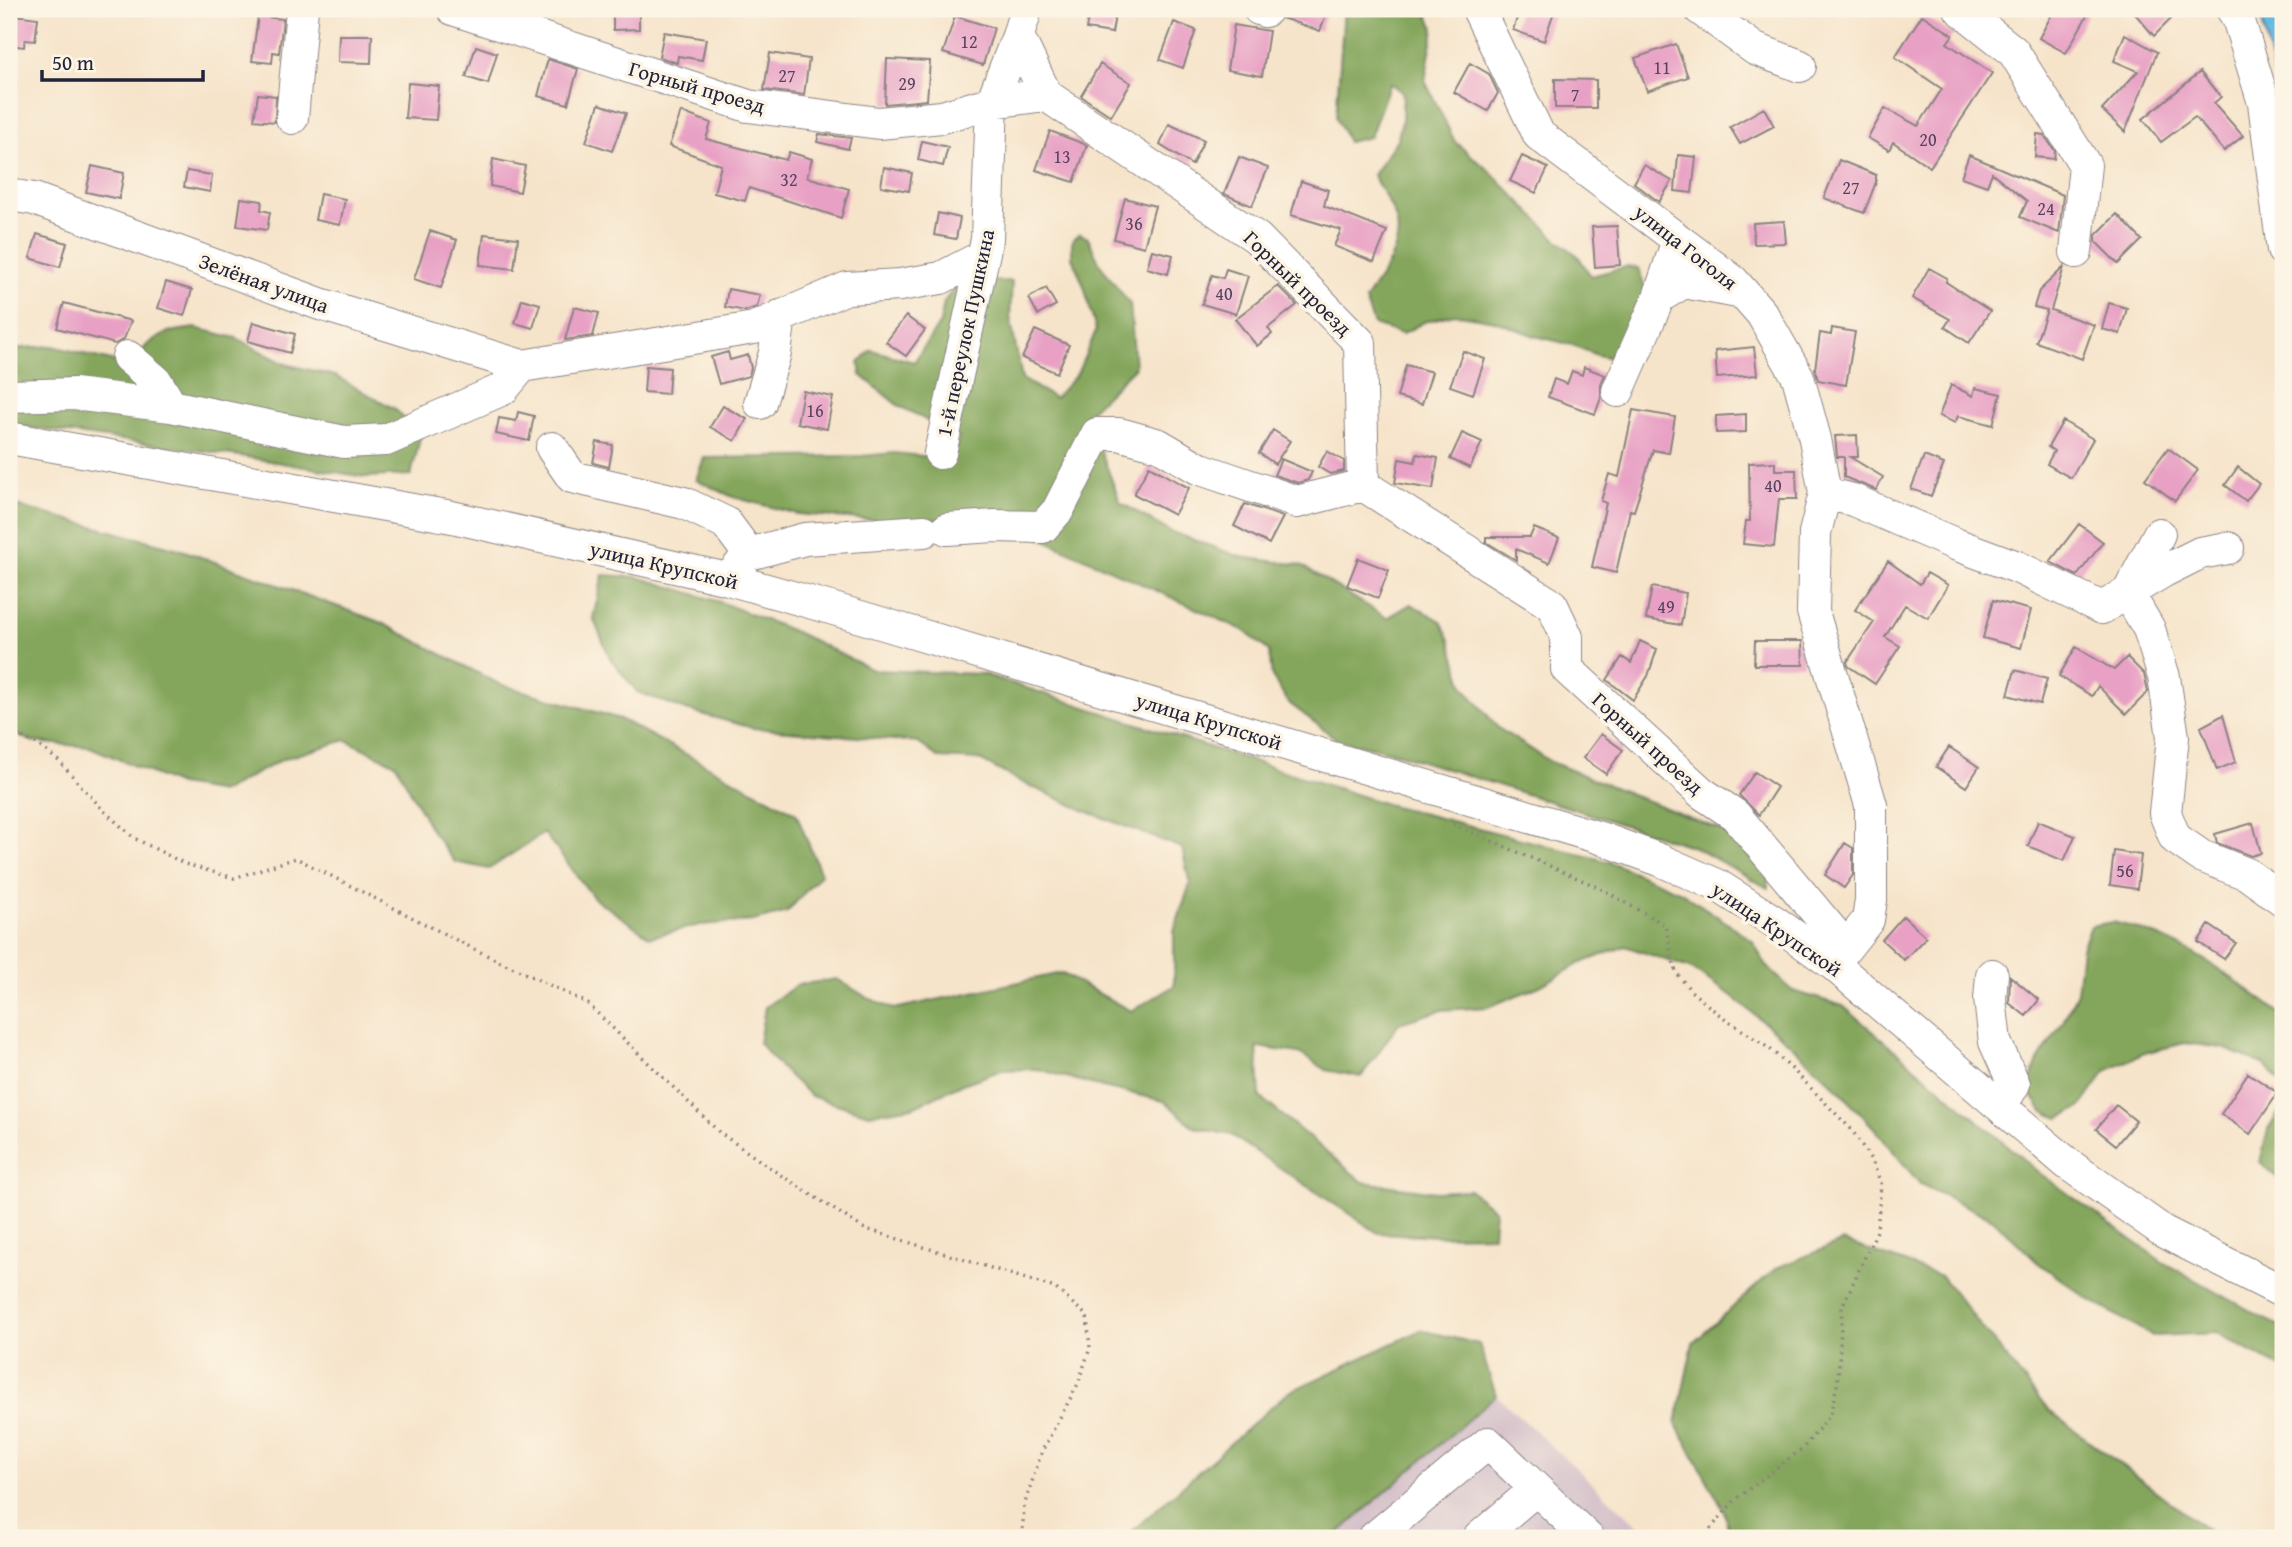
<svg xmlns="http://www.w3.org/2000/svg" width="2292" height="1547" font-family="'Gentium Book Plus',serif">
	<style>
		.industrial { fill: #d2bdc8 }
		.forest { fill: #84a65b; stroke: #53644b; stroke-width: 2 }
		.water { fill: #64bae1; stroke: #436e8e; stroke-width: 2 }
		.building { fill: #e8a1c5 }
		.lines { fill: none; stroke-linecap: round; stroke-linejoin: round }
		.minor-casing { stroke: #8c8382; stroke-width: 34 }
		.path { stroke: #8c8382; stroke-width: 3.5; stroke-dasharray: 2 5; stroke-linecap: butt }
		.minor { stroke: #fff; stroke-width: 32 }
		.labels { text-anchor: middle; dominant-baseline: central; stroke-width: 7; stroke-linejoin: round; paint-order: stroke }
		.number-label { font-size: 18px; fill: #54425e }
		.street-label { font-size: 21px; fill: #22223b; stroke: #fcf5e5 }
	</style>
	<rect width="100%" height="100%" fill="#fcf5e5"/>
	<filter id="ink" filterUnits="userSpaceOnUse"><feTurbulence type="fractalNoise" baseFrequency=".0143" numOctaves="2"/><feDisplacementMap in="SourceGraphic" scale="14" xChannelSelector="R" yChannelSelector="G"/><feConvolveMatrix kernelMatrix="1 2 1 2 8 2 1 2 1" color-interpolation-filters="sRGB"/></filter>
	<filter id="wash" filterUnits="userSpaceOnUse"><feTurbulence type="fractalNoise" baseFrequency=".00686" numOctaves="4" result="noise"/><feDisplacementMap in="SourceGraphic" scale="28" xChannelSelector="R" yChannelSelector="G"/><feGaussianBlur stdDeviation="1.57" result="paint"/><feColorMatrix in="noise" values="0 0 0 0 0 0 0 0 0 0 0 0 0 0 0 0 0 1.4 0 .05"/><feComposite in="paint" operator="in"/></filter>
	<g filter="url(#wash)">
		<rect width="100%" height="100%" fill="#f6e4ca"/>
		<path class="industrial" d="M1496 1395 1652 1538H1331Z"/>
		<path class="forest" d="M1344 9H1425L1434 28 1425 81 1455 142 1491 172 1557 240 1578 256 1591 276 1625 267 1638 268 1646 290 1617 359 1597 355 1573 345 1535 336 1495 321 1454 314 1424 322 1402 334 1374 325 1365 300C1379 278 1405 247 1396 219 1391 204 1380 189 1373 175L1398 138 1402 120 1403 93 1390 83 1370 137 1348 142 1336 117Z
			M1080 234 1088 238 1101 266 1130 304 1135 367 1087 414 1120 502 1169 531 1241 557 1301 565 1387 618 1411 604 1441 621 1450 640 1464 687 1498 728 1551 762 1723 831 1751 848 1768 866V888L1694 847 1393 752 1338 740 1289 703 1272 677 1269 651 1243 630 992 516 897 522 797 514 733 497 696 480 704 458 862 456 894 453 951 459 959 438 896 404 861 375 859 363 871 350 914 362 940 323 944 302 959 282 1012 281 1010 317 1022 379 1055 398 1077 374 1096 331 1084 286 1072 257V240Z
			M195 328 236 338 285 364 335 376 395 409 421 435 411 475 365 477 240 456 9 425V349L53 346 115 362 141 352 148 344 168 332Z
			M9 504 179 549 380 622 499 684 620 719 796 813 821 874 787 912 753 921 700 925 650 937 594 898 544 833 489 869 455 862 431 830 396 764 346 740 283 759 222 792 179 785 90 747 34 742 9 732Z
			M603 575 638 577 720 602 800 634 873 670 983 674 1386 804 1610 862 1681 892 1752 940 1767 967 1793 991 1843 1006 2038 1172 2161 1261 2283 1329V1369L2217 1333 2153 1336 2091 1301 2037 1262 1993 1219 1920 1184 1875 1129 1837 1088 1788 1042 1732 996 1692 969 1625 946 1579 964 1540 986 1488 1007 1442 1010 1399 1023 1361 1077 1326 1070 1299 1053 1257 1047 1260 1097 1363 1182 1436 1192 1470 1190 1495 1210 1493 1235 1439 1236 1378 1233 1231 1135 1194 1127 1164 1101 1094 1085 1038 1069 1002 1070 957 1086 913 1107 869 1114 811 1096 779 1066 759 1043 765 1007 797 985 837 979 868 998 894 1009 1061 973 1131 1011 1174 986V931L1190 884 1182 848 1088 812 1019 781 980 760 939 758 917 742 753 728 686 710 637 692 610 658 593 618Z
			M2113 922C2183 939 2227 973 2283 1016V1085L2263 1064 2223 1048 2185 1043 2144 1053 2106 1071 2080 1108 2059 1118 2042 1111 2027 1088 2038 1061 2063 1022 2077 992 2082 948 2091 926Z
			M2283 1106V1182L2260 1162 2268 1130Z
			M1843 1241 1941 1276 2048 1410 2218 1538H1730L1724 1511 1676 1423 1693 1343 1776 1268Z
			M1421 1330 1479 1344 1496 1395 1333 1538H1130V1533L1287 1393Z"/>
		<path class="water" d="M2259 9H2283V113Z"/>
		<g id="blocks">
			<path class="building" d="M613 9H639V29L613 30Z
				M1090 9H1116L1112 33 1086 29Z
				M1283 9H1328L1320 31 1282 18Z
				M1520 9H1555L1544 41 1513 30Z
				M2055 9H2079L2088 14 2066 53 2039 38Z
				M2131 9H2181L2154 36Z
				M14 15 38 18 35 41 25 40 24 47 9 45V22L13 23Z
				M1922 15 1953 35 1947 43 1992 73 1930 167 1893 142 1889 150 1868 138 1885 108 1918 126 1942 89 1895 57Z
				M258 16 283 19 279 53 273 52 272 63 252 61Z
				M955 16 994 28 983 65 943 53Z
				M1174 22 1196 30 1183 68 1160 60Z
				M1234 25 1269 31 1262 76 1227 70Z
				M664 32 706 39 702 60 678 56 677 63 659 57Z
				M2125 34 2157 52 2125 132 2102 110 2138 71 2114 61Z
				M339 35H372L371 63 338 62Z
				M1676 44 1688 77 1647 91 1635 58Z
				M476 46 497 53 488 84 466 77Z
				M770 53 809 59 804 95 764 90Z
				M548 59 578 69 568 104 538 96Z
				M887 59 930 61 927 100 885 104Z
				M1470 63 1489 74 1498 93 1488 111 1454 92Z
				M1100 64 1131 83 1111 116 1081 96Z
				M2200 72 2221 97 2214 103 2243 136 2224 151 2195 117 2161 142 2143 119Z
				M1555 79 1596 80V108H1555Z
				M408 83 439 86 436 120 405 118Z
				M258 94 276 96 275 122 254 120Z
				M599 104 626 113 612 151 586 142Z
				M1764 108 1774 126 1740 144 1730 127Z
				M681 112 711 123 706 139 786 160 789 152 812 159 807 177 849 189 841 218 749 188 745 201 714 193 721 165 669 146Z
				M1169 124 1204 140 1192 165 1160 145Z
				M1050 131 1087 145 1074 182 1036 170Z
				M819 134 851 138 848 149 817 142Z
				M2037 134 2044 135 2055 151 2054 159 2035 157Z
				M922 141 948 147 943 166 918 160Z
				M1678 155 1696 157 1692 193 1675 191Z
				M1969 155 2063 195 2059 233 2020 217 2027 201 1992 173 1987 186 1961 177Z
				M1522 156 1548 168 1536 193 1510 181Z
				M1239 157 1268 168 1252 206 1224 194Z
				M493 159 525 166 520 192 490 186Z
				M1839 160 1876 175V182L1864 213 1824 198Z
				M1644 165 1672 181 1659 202 1634 183Z
				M92 166 124 173 119 199 86 192Z
				M884 167 912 173 909 191 881 186Z
				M187 171 212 175 210 192 184 187Z
				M1301 181 1328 190 1324 206 1387 231 1374 262 1334 246 1341 230 1291 215Z
				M320 194 345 199 340 225 315 220Z
				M241 198 262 201 261 210 270 212 267 230 237 226Z
				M1125 198 1155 206 1144 247 1114 239Z
				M938 213 960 218 956 239 934 235Z
				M2117 214 2142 240 2118 264 2096 242V235Z
				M1784 221 1786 243 1754 244 1753 223Z
				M1617 226 1620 265 1595 267 1592 227Z
				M430 231 457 240 441 288 414 279Z
				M37 234 67 243 60 267 30 258Z
				M484 234 518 238 514 269 480 265Z
				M1152 250 1173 255 1168 274 1147 268Z
				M2064 267 2051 310 2094 325 2082 359 2036 342 2047 310 2034 307 2039 291Z
				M1929 268 1947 278 1946 282 1990 311 1969 343 1945 327 1950 319 1912 298Z
				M1226 269 1248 276 1236 314 1202 304 1212 275 1223 278Z
				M166 282 192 290 184 316 158 308Z
				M1278 286 1297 305 1268 328 1272 334 1257 346 1235 319Z
				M1046 288 1056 305 1038 315 1029 298Z
				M728 289 760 295 757 307 745 311 725 307Z
				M522 299 540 304 533 328 515 323Z
				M64 303 131 321 124 339 115 344 57 328Z
				M2109 303 2127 308 2120 334 2102 329Z
				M574 307 599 313 593 336 565 340Z
				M906 316 925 330 906 356 886 342Z
				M253 322 295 334 290 353 248 341Z
				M1832 328 1855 332 1846 385 1818 380 1815 369 1820 333 1831 335Z
				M1035 330 1069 345 1057 373 1022 358Z
				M1754 347 1757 375 1717 378 1715 351Z
				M1463 351 1485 359 1473 394 1450 386Z
				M728 352 730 360 748 355 751 368 749 376 719 384 711 357Z
				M1406 365 1432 372 1422 404 1397 397Z
				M646 366 670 368 668 394 644 392Z
				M1584 367 1605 375 1601 384V398L1595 414 1548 397 1554 379 1567 384 1572 371 1582 375Z
				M1951 385 1973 396 1975 388 2001 394 1993 425 1958 416 1955 423 1939 416Z
				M803 391 833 397 827 429 797 423Z
				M723 406 747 419 735 441 710 427Z
				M1633 410 1675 417 1669 453 1653 450 1634 511 1630 510 1616 573 1592 567 1606 503 1601 501 1609 474 1619 477Z
				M518 412 534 416 529 441 496 434 499 418 516 421Z
				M1746 414V432L1716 433V416Z
				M2063 421 2093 439 2071 478 2047 464 2054 451 2048 447Z
				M1273 430 1290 441 1275 464 1259 453Z
				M1462 433 1482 442 1470 468 1450 459Z
				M1857 435 1858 457H1850L1883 477 1876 490 1844 477V457H1837L1835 436Z
				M597 442 613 445 609 467 593 463Z
				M2168 448 2198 470 2175 501 2145 479Z
				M1327 451 1344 461V471L1330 474 1318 467Z
				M1417 454 1438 458 1433 489 1395 483 1399 459 1415 462Z
				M1924 456 1944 464 1931 496 1911 489Z
				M1281 459 1312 472 1308 480 1298 483 1274 475Z
				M1775 462V470H1796L1797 499H1779L1774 547 1743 544 1746 521H1750L1749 463Z
				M1149 466 1189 488 1174 515 1134 494Z
				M2238 467 2259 484 2246 501 2225 485Z
				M1245 504 1283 517 1269 544 1234 526Z
				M2079 524 2103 542 2077 576 2050 562Z
				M1534 528 1559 538 1549 563 1516 549V560L1486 542V537H1530Z
				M1358 558 1389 570 1378 598 1347 586Z
				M1888 561 1920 584 1927 573 1948 585 1928 618 1905 605 1885 637 1900 646 1875 684 1848 666 1847 662 1874 622 1855 610Z
				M1652 587 1686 593 1681 625 1646 619Z
				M1993 600 2031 610 2021 648 1983 638Z
				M1640 641 1657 649 1648 676 1633 700 1607 680 1622 657 1631 663Z
				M1755 641H1802L1803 665H1754Z
				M2076 647 2114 670 2127 657 2144 674 2148 692 2126 714 2098 686 2092 696 2059 676Z
				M2015 670 2047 679 2040 704 2008 695Z
				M2223 715 2236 762 2217 770 2201 727Z
				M1601 734 1623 750 1606 774 1583 758Z
				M1949 747 1979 767 1966 787 1936 767Z
				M1755 772 1777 787 1759 815 1739 795Z
				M2038 821 2075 836 2064 861 2028 846Z
				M2253 823 2261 853 2251 856 2217 843 2215 834Z
				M1845 843 1853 848V875L1844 888 1825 875Z
				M2114 851 2141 855 2137 889 2110 885Z
				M1903 916 1926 937 1904 960 1882 940Z
				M2209 925 2236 943 2224 959 2198 942Z
				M2010 976 2039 1000 2026 1016 2009 1003Z
				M2248 1073 2278 1093 2250 1134 2221 1114Z
				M2116 1105 2136 1121 2116 1145 2096 1129Z"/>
		</g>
	</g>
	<g filter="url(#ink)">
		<use href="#blocks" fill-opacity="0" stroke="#8c8382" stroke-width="2"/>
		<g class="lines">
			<defs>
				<path id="minor" d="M453 9 748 106 879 123 942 117 992 102 1046 95 1257 238 1360 343 1363 485 1552 605 1567 637V669L1702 793 1735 815 1834 933 1833 964
					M1259 9 1265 11
					M1478 9 1539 135 1733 281 1762 314 1798 377 1815 439 1825 493 1815 533 1813 612 1871 805V900L1868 920 1833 964
					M1700 9 1755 49 1800 66
					M1960 9 2013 51 2085 165 2076 252
					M2232 9 2238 18 2264 103 2283 250
					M1018 36 1046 95
					M292 118 302 9
					M9 195 34 199 320 304 522 366
					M1659 297 1684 282 1743 293
					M128 357 156 381 171 406
					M1618 391 1659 297 1678 240
					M9 396 74 394 171 406 344 442 386 440 503 389 522 366 754 328 847 288 900 285 941 278 983 256
					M760 403 775 353 780 316
					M9 438 452 517 728 579 827 607 1600 838 1660 860 1717 885 1775 922 1833 964 2068 1164 2164 1232 2283 1292
					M552 448 572 477 684 503 726 523 749 554
					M940 453 987 239 992 102 1018 36 1026 9
					M1825 493 1853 500 1955 544 2017 567 2102 608 2164 571 2200 553 2228 548
					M947 529 995 526 1043 527 1058 510 1097 434H1119L1159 445 1198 468 1297 502 1363 485
					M2159 534 2128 593 2149 629 2164 677 2173 737 2165 813 2175 838 2201 856 2247 874 2283 900
					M736 570 749 554 805 539 924 531
					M1992 975 1990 999 1995 1042 2014 1084 2001 1106
					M1374 1538 1488 1443 1588 1538
					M1479 1538 1536 1489"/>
			</defs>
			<use href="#minor" class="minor-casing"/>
			<path class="path" d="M9 732 34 742 59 761 103 810 134 838 185 864 234 878 296 858 474 949 587 1003 719 1132 779 1174 863 1228 1055 1288 1087 1316 1090 1348 1078 1384 1042 1451 1024 1506 1022 1538
				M1453 824 1598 887 1665 925 1676 972 1691 991 1717 1013 1770 1049 1793 1070 1852 1130 1873 1163 1881 1183 1877 1231 1842 1307 1838 1381 1830 1415 1804 1447 1735 1500 1706 1534 1705 1538"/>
			<use href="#minor" class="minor"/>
		</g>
	</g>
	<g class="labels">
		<g class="number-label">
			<text x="969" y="41">12</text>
			<text x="1662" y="67">11</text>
			<text x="787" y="75">27</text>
			<text x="907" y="83">29</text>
			<text x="1575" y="94">7</text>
			<text x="1928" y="139">20</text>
			<text x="1062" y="156">13</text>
			<text x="789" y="179">32</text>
			<text x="1851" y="187">27</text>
			<text x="2046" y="208">24</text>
			<text x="1134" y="223">36</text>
			<text x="1224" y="293">40</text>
			<text x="815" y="410">16</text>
			<text x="1773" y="485">40</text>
			<text x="1666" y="606">49</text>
			<text x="2125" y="870">56</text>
		</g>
		<g class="street-label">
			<text transform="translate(697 87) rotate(16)">Горный проезд</text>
			<text transform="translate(1686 247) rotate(38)">улица Гоголя</text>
			<text transform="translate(264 283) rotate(20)">Зелёная улица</text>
			<text transform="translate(1298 283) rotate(44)">Горный проезд</text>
			<text transform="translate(965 333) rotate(-78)">1-й переулок Пушкина</text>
			<text transform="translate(664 565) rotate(13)">улица Крупской</text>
			<text transform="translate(1209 721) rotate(17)">улица Крупской</text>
			<text transform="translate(1648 743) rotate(42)">Горный проезд</text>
			<text transform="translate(1777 929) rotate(34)">улица Крупской</text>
		</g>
	</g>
	<rect width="2292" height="1547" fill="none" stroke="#fcf5e5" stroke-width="35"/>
	<path d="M42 70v10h161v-10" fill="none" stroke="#22223b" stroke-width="3.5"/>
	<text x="52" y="70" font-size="21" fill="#22223b" stroke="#fcf5e5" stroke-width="5" paint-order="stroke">50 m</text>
</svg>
